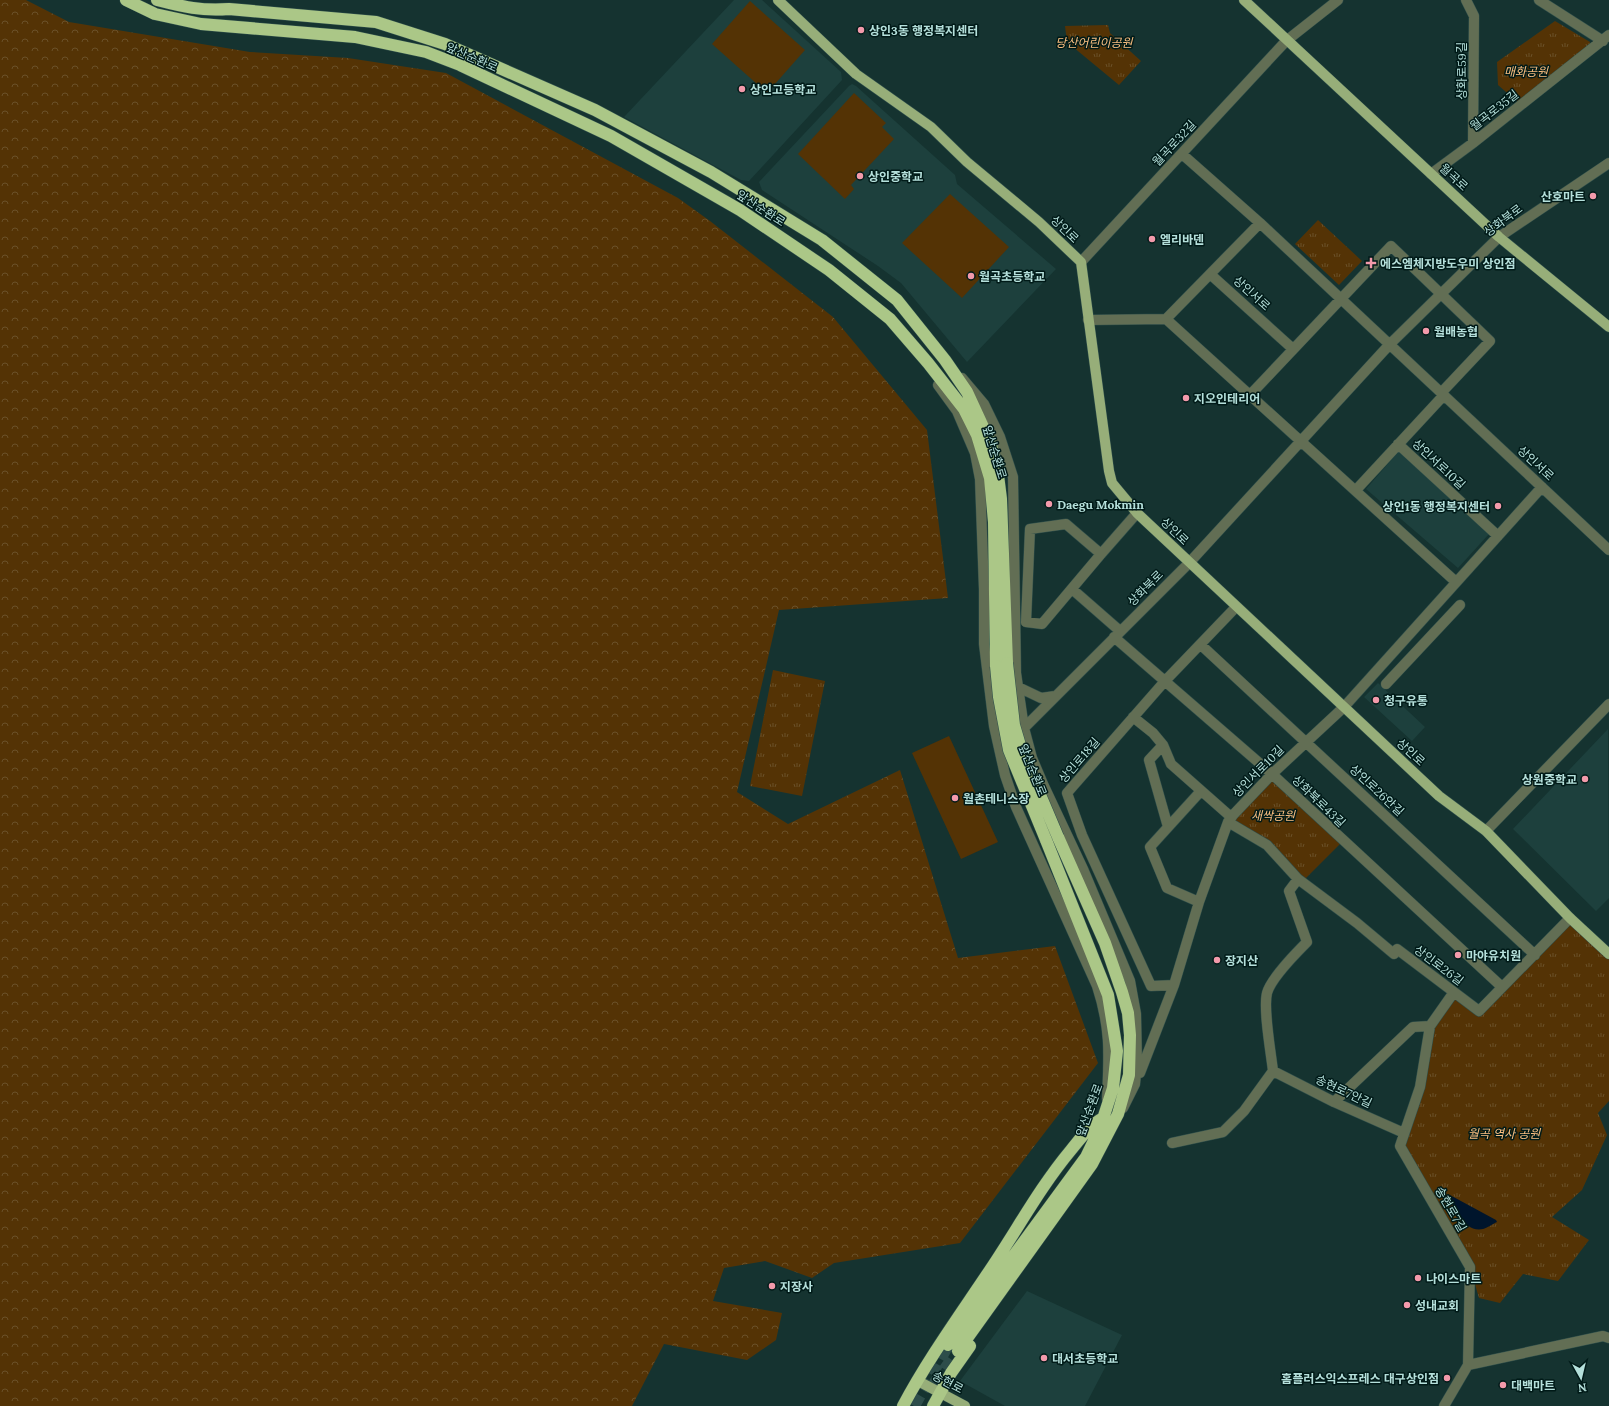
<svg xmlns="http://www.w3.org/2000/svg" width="1609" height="1406" font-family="Lora,'Noto Sans KR',serif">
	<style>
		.built { fill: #1d403d }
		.forest { fill: url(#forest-crowns) }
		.park { fill: url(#park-tufts) }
		.pitch { fill: #543305 }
		.water { fill: #00152c }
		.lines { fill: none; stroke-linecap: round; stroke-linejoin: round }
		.highway-tunnel { stroke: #2d4d4a; stroke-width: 12; stroke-dasharray: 12 6; stroke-linecap: butt }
		.minor-casing { stroke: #2f4f4b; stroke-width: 11 }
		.major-casing { stroke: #2f4f4b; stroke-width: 11 }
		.highway-casing { stroke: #2f4f4b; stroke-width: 13 }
		.minor { stroke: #626e54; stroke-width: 10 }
		.major { stroke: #97ae79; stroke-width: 10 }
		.highway { stroke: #abc787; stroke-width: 12 }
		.highway-bridge-casing { stroke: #2f4f4b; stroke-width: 13; stroke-linecap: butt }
		.highway-bridge { stroke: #abc787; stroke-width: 12 }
		.poi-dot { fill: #f39aab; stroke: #001a18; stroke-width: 1.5 }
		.labels { text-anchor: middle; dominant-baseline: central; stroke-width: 3; stroke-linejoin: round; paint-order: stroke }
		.poi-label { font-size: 12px; font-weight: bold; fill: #b5e0db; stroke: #001a18; text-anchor: start }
		.park-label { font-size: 12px; font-style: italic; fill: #fabf80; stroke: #001a18 }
		.street-label { font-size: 12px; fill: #b5e0db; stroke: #001a18 }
	</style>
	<defs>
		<pattern id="forest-crowns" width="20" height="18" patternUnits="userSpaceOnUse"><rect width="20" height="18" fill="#543305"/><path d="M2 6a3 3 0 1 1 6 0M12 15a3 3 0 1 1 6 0" fill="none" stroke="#6a5029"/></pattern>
		<pattern id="park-tufts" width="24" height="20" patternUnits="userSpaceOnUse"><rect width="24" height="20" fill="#543305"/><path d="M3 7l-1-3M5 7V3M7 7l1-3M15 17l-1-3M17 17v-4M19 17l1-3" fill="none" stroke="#6a5029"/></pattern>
	</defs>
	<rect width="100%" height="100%" fill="#153330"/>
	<path class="built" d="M734 0H762L841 72 842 80 749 181 741 180 624 117Z
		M852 84 856 86 955 175 957 184 1056 269 967 362 901 283 878 266 762 190 759 182 849 86Z
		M1400 450 1489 534 1458 568 1366 489Z
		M1378 683 1425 727 1412 741 1364 697Z
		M1608 729 1609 898 1596 911 1513 829Z
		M1027 1291 1122 1335 1085 1406H1005L960 1381Z"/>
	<path class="forest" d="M0 0H26L69 22 250 52 348 58 446 73 678 198 710 221 833 317 927 430 948 598 779 610 737 792 788 824 900 770 958 958 1055 946 1098 1063 960 1243 834 1263 812 1278 765 1261 724 1268 713 1301 782 1313 776 1340 747 1360 664 1344 632 1406H0Z"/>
	<path class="park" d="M1555 21 1590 42 1591 50 1521 105 1498 85 1497 62Z
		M1108 25 1110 33 1141 61 1119 85 1067 42 1065 26Z
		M1318 220 1362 261 1339 285 1295 244Z
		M773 670 825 681 802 796 750 786Z
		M1272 774 1343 841 1302 882 1267 845 1228 822Z
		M1570 918 1609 956V1101L1598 1113 1607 1135 1582 1190 1552 1217 1589 1240 1558 1281 1523 1274 1500 1303 1479 1298 1470 1267 1400 1146 1420 1087 1430 1026 1454 992 1478 1011Z"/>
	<path class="pitch" d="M750 1 805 50 767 93 712 44Z
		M854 93 886 123 882 127 894 139 851 185 854 189 845 199 798 154Z
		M950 194 1009 247 962 298 902 243Z
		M949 736 998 842 961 859 912 753Z"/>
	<path class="water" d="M1448 1194 1496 1220 1497 1222C1493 1224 1487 1228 1483 1229 1464 1233 1454 1208 1448 1194Z"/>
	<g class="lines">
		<path class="highway-tunnel" d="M934 1384 958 1351
			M914 1406 948 1345"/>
		<defs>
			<path id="minor" d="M1466 0 1474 16 1473 143
				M1539 0 1603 41
				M1182 154 1260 223 1609 550
				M1431 174 1473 143 1609 35
				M1081 262 1286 41 1338 0
				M1210 274 1293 349
				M1166 319 1260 223
				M1088 320 1166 319 1456 582
				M962 378 984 404 1000 437 1013 477 1016 673 1024 728 1032 758 1043 784 1083 869 1130 981 1136 1014 1137 1063 1135 1084 1123 1108
				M938 385 957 411 975 453 980 479 984 589V644L994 726 1005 775 1016 807 1097 986C1111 1029 1109 1055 1107 1099
				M1250 395 1391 246 1490 341 1441 393
				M1398 444 1498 536
				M1356 490 1444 395
				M1101 554 1042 624 1026 622 1030 529 1066 524 1101 554 1137 513
				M1072 589 1120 631
				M1114 637 1272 774 1502 987
				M1201 645 1535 955
				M1386 684 1460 605
				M1018 687 1041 698 1055 696
				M1133 717 1153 733 1163 745 1171 764 1231 817
				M1163 745 1149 760 1168 827
				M1000 749 1024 728 1189 563 1390 344 1499 237 1609 163
				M1228 822 1267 845 1298 879 1357 923 1394 954 1397 949 1479 1011 1570 918
				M1486 831 1609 704
				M1199 902 1167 888 1150 847 1200 792
				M1174 985 1151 986 1082 835 1067 793 1165 681 1236 607
				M1273 1071 1334 1102 1404 1133
				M1140 1073 1174 985 1199 902 1228 822 1233 815 1272 774 1344 707 1542 487
				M1334 1102 1413 1027 1430 1026
				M1172 1143 1223 1132 1244 1111 1273 1071C1271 1053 1263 1009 1267 993 1271 978 1296 953 1307 942L1289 891 1298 879
				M1468 1365 1603 1336 1609 1338
				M1444 1406 1468 1365 1470 1267 1400 1146 1420 1087 1430 1026 1454 992"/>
			<path id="major" d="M778 0 856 74 931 127 967 162 1039 222 1081 262 1109 471 1112 483 1137 513 1439 796 1486 831 1570 918 1609 954
				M1244 0 1499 237 1609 327
				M918 1381 965 1406"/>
			<path id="highway" d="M126 0 155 14 201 24 355 37 426 52 460 65 611 136 740 210 829 270 890 319 928 363 964 409 977 435 990 478 994 522 996 666
				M157 0C184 7 201 11 229 9L376 22 445 44 595 110 711 172 822 240 897 300 945 360 967 392 991 444 998 475 1001 499 1007 663
				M948 1345 1086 1157 1100 1128 1113 1088 1117 1051 1108 995 1046 840
				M958 1351 1092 1164 1118 1114 1129 1075 1130 1035 1128 1013 1122 992 1105 943 1058 837
				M903 1406C928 1359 960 1315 990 1270 1017 1230 1040 1187 1071 1150 1081 1138 1090 1125 1103 1118
				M933 1406 951 1373 970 1346"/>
		</defs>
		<use href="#minor" class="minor-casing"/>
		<use href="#major" class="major-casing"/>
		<use href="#highway" class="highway-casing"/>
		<use href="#minor" class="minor"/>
		<use href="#major" class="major"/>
		<use href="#highway" class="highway"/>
		<defs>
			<path id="highway-bridge" d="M1007 663 1014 725 1022 752 1058 837
				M996 666 999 697 1009 750 1046 840"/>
		</defs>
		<use href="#highway-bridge" class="highway-bridge-casing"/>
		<use href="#highway-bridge" class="highway-bridge"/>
	</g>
	<g class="poi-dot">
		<circle cx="861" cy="30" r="4"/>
		<circle cx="742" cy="89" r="4"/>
		<circle cx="860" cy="176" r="4"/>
		<circle cx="1593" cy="196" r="4"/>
		<circle cx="1152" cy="239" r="4"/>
		<path d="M1369 257h4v4h4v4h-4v4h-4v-4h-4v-4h4z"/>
		<circle cx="971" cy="276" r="4"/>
		<circle cx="1426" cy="331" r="4"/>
		<circle cx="1186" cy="398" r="4"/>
		<circle cx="1049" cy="504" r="4"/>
		<circle cx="1498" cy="506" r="4"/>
		<circle cx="1376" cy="700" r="4"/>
		<circle cx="1585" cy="779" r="4"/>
		<circle cx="955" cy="798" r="4"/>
		<circle cx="1458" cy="955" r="4"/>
		<circle cx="1217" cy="960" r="4"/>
		<circle cx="1418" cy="1278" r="4"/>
		<circle cx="772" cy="1286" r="4"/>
		<circle cx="1407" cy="1305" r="4"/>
		<circle cx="1044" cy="1358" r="4"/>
		<circle cx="1447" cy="1378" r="4"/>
		<circle cx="1503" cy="1385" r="4"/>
	</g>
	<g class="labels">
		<g class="poi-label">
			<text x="869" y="30">상인3동 행정복지센터</text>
			<text x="750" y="89">상인고등학교</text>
			<text x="868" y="176">상인중학교</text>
			<text x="1585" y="196" text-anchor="end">산호마트</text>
			<text x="1160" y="239">엘리바덴</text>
			<text x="1380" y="263">에스엠체지방도우미 상인점</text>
			<text x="979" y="276">월곡초등학교</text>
			<text x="1434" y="331">월배농협</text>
			<text x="1194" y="398">지오인테리어</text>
			<text x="1057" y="504">Daegu Mokmin</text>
			<text x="1490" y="506" text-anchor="end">상인1동 행정복지센터</text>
			<text x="1384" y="700">청구유통</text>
			<text x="1577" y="779" text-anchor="end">상원중학교</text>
			<text x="963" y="798">월촌테니스장</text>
			<text x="1466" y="955">마야유치원</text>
			<text x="1225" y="960">장지산</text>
			<text x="1426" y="1278">나이스마트</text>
			<text x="780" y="1286">지장사</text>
			<text x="1415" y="1305">성내교회</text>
			<text x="1052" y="1358">대서초등학교</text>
			<text x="1439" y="1378" text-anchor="end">홈플러스익스프레스 대구상인점</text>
			<text x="1511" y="1385">대백마트</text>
		</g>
		<g class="park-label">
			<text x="1094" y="42">당산어린이공원</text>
			<text x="1526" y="71">매화공원</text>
			<text x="1273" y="815">새싹공원</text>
			<text x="1504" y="1133">월곡 역사 공원</text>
		</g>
		<g class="street-label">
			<text transform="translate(472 57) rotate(24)">앞산순환로</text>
			<text transform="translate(1461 71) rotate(-90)">상화로59길</text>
			<text transform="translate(1494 110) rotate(-38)">월곡로35길</text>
			<text transform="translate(1174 143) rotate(-47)">월곡로32길</text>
			<text transform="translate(1454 177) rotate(43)">월곡로</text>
			<text transform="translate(761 208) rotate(33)">앞산순환로</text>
			<text transform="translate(1503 220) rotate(-37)">상화북로</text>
			<text transform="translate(1065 229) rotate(44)">상인로</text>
			<text transform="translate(1252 293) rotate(42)">상인서로</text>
			<text transform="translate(995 452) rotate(73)">앞산순환로</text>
			<text transform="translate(1536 463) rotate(43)">상인서로</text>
			<text transform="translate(1439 464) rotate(43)">상인서로10길</text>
			<text transform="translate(1175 531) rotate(44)">상인로</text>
			<text transform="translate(1145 588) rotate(-45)">상화북로</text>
			<text transform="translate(1411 752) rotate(43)">상인로</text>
			<text transform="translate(1079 760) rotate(-49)">상인로18길</text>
			<text transform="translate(1033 770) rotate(68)">앞산순환로</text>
			<text transform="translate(1258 771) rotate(-45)">상인서로10길</text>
			<text transform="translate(1377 790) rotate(43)">상인로26안길</text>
			<text transform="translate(1319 801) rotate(44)">상화북로43길</text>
			<text transform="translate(1439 965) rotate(37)">상인로26길</text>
			<text transform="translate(1344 1091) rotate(25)">송현로7안길</text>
			<text transform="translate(1089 1110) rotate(-70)">앞산순환로</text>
			<text transform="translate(1451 1209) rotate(60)">송현로7길</text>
			<text transform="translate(948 1382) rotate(28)">송현로</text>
		</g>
	</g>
	<g transform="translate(1581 1378) rotate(172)" stroke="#001a18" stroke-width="3" paint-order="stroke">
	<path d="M0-3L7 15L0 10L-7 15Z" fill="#b5e0db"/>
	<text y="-6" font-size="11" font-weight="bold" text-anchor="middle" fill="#b5e0db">N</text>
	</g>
</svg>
